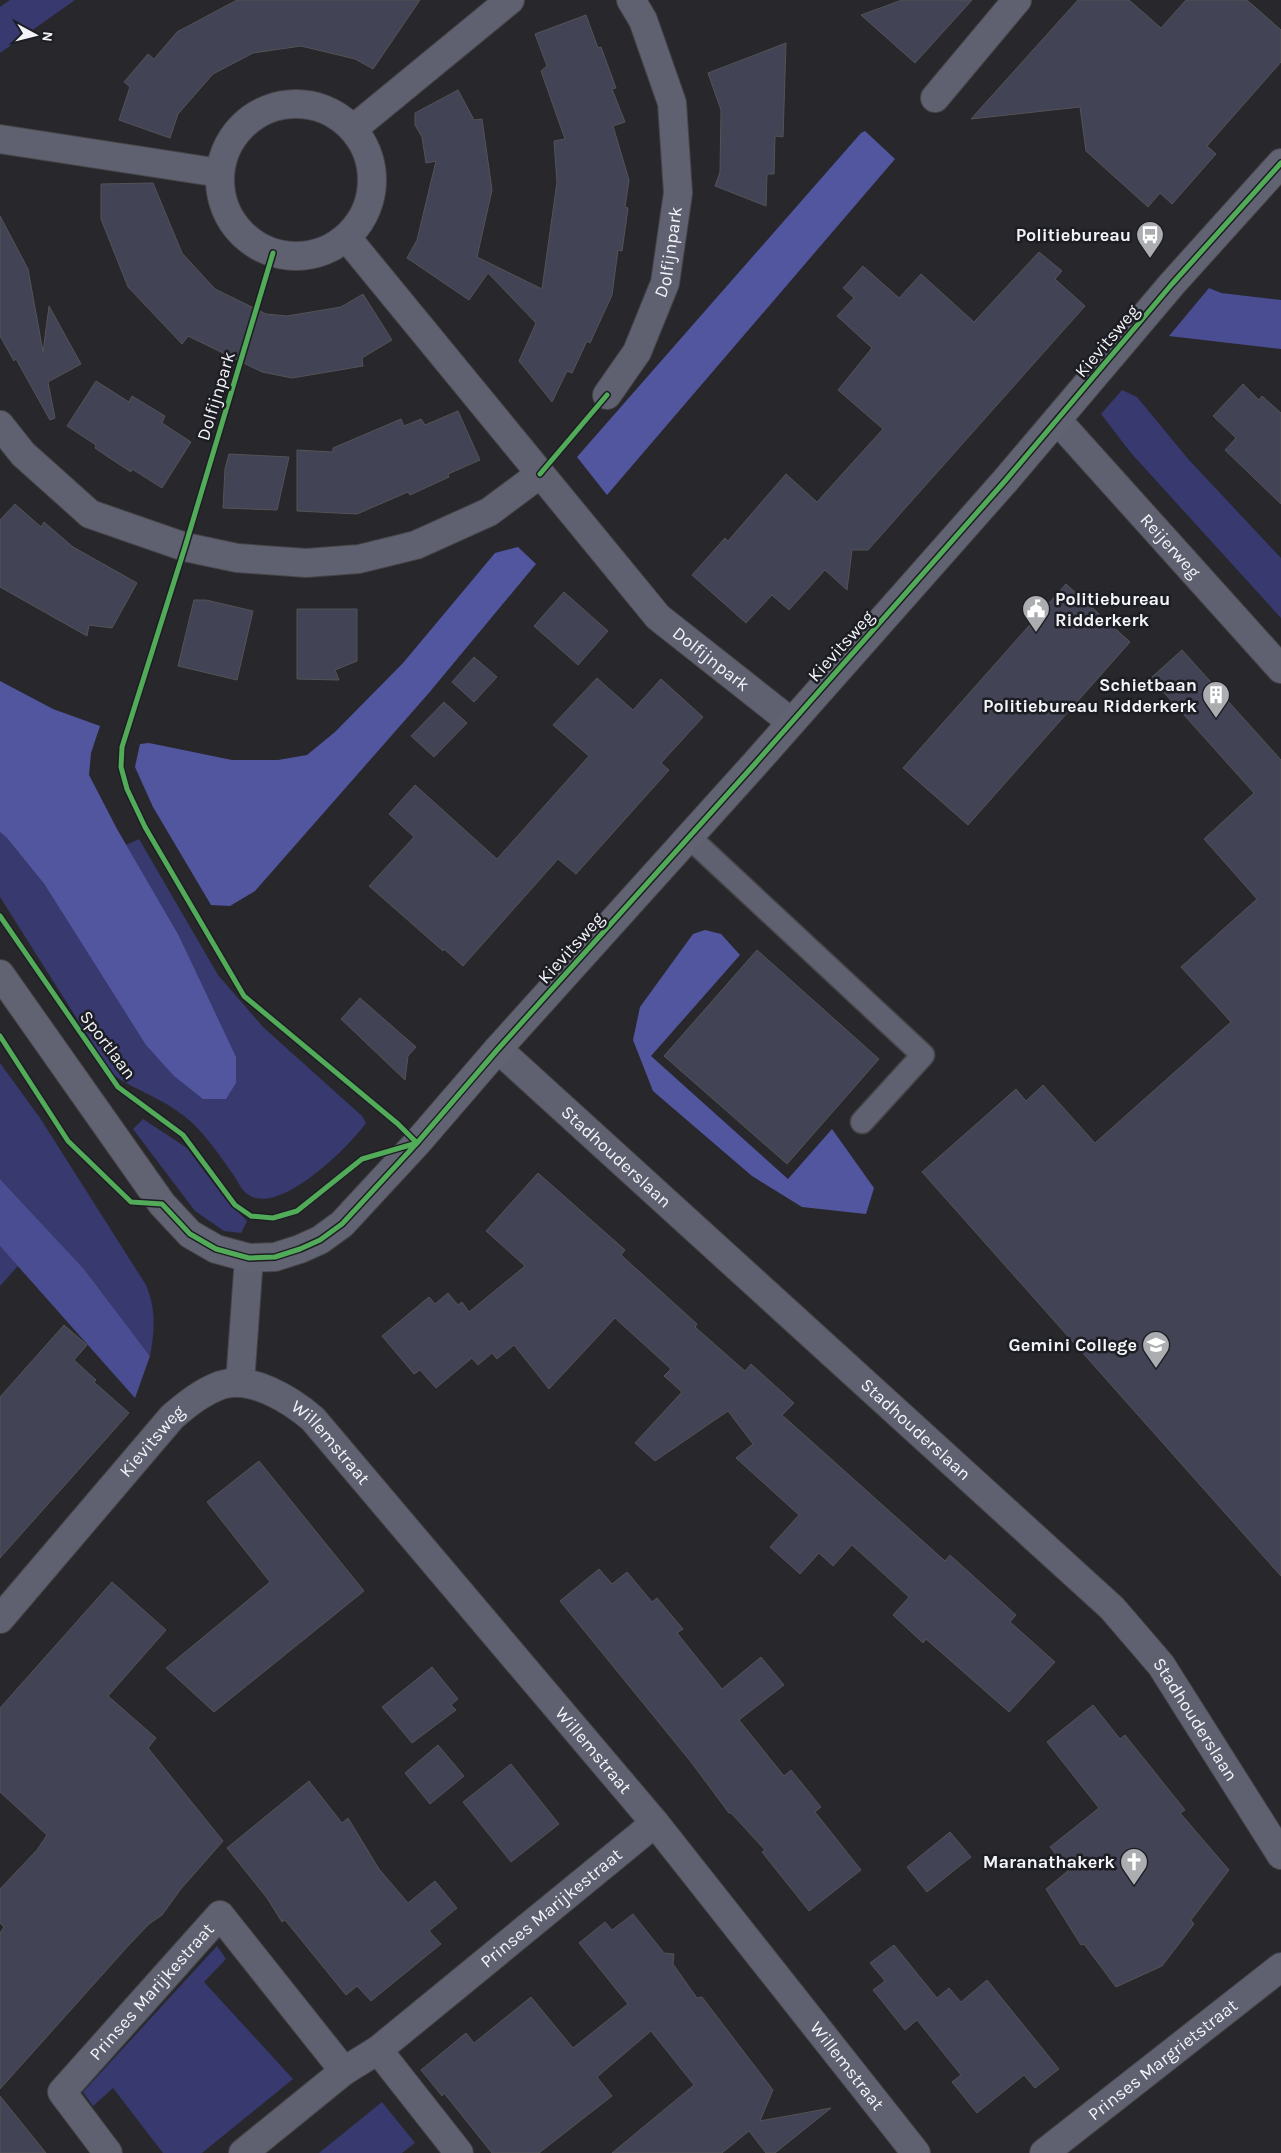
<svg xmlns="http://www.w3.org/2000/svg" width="1281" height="2153" font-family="Karla,sans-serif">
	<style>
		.green { fill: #37396f }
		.forest { fill: #4a4d91 }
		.water { fill: #52569f }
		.building { fill: #424354; stroke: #535357 }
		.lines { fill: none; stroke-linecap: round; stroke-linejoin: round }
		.lane-casing { stroke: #454548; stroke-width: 25 }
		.street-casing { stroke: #454548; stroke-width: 30 }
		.secondary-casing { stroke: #454548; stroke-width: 30 }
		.lane { stroke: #5f6070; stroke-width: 22 }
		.street { stroke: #5f6070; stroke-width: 28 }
		.secondary { stroke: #616373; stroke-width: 28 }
		.cycleway-casing { stroke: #1d1e24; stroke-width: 8 }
		.cycleway { stroke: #51ab58; stroke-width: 5 }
		.labels { text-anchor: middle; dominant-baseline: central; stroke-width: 5; stroke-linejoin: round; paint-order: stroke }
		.poi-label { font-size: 18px; font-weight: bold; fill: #f3f4f9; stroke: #1d1e24; text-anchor: end }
		.street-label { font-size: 18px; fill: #f3f4f9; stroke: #1d1e24 }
	</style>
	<rect width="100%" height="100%" fill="#28282c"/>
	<path class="green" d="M10 0H75L0 53V7Z
		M1122 390 1137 397 1189 460 1281 558V618L1131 453 1101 414Z
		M0 832 7 838 45 885 215 1015 178 934 126 845 139 839 218 975 263 1027 362 1116 366 1123C350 1146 276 1220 246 1193 241 1189 237 1180 233 1174 218 1154 204 1131 184 1116 162 1098 134 1090 112 1074L0 897Z
		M0 1063 40 1118 146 1285C156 1309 155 1330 150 1356L84 1269 0 1179Z
		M143 1119 187 1148 226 1200 247 1221 241 1233 224 1231 195 1211 133 1129Z
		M0 1246 18 1266 0 1286Z
		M217 1946 226 1959 204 1982 293 2079 202 2153H163L113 2088 93 2106 83 2092Z
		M382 2102 415 2143 402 2153H319Z"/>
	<path class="forest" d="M1209 288 1221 293 1281 300V349L1169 336Z
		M0 1179 84 1269 150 1356 135 1398 0 1246Z"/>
	<path class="water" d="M865 131 895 159 607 495 577 457 861 133Z
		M518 547 536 564 428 694 255 891 230 906 211 905 153 807 135 767 140 744 149 743 232 760H278L307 755 335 732 403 663 495 553Z
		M0 681 53 709 100 726 91 753 89 775 117 829 178 934 236 1057V1083L226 1099H203L174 1076 146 1045 45 885 7 838 0 832Z
		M705 930 721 934 740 955 651 1056 788 1179 832 1129 874 1188 866 1214 802 1207 752 1176 653 1091 633 1040 640 1007 693 934Z"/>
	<path class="building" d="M237 0H420L373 69 355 59 301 46 253 53 213 74 178 114 170 138 119 120 130 87 124 82 148 54 154 59 177 32Z
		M902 0H972L915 63 861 15Z
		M1078 0H1129L1161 28 1186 0H1247L1281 30V62L1207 146 1216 154 1172 204 1160 193 1148 207 1086 151 1080 107 971 119Z
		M586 15 598 48 601 47 616 88 612 89 625 122 613 126 629 180 625 207 628 208 622 251 618 250 612 295 590 343 587 341 572 373 567 371 552 402 519 361 536 323 488 273 469 300 407 258 417 240 436 161 426 163 422 137 415 125V113L458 90 474 120 482 119 492 190 477 257 542 289 557 182 554 141 565 139 541 71 547 66 535 34Z
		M786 43 783 137 775 136 774 174H767L766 206 715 186 720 172 721 110 708 73Z
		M153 183 182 253 215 289 266 314 287 316 341 307 363 294 392 340 362 358 363 366 292 378 262 372 188 336 182 344 128 287 101 219V184Z
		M0 216 28 269 43 352 49 306 81 364 48 382 55 418 50 420 16 359 14 361 0 336Z
		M1039 252 1062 271 1055 279 1085 306 868 550H852L847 590 825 570 789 610 772 595 746 623 692 575 725 538 728 541 786 474 817 502 883 429 838 390 872 348 837 316 854 298 843 288 863 266 899 298 921 274 974 322Z
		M96 381 129 402 132 396 165 416 162 423 191 442 162 488 132 469 131 472 111 459 95 448 96 445 67 426Z
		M1243 384 1259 400 1262 396 1281 413V504L1225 450 1236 438 1213 416Z
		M458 411 480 460 448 474 449 477 410 495 408 492 357 514 297 511V450L333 452V448L401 419 404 426 421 419 425 425Z
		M229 454 289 457 277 510 223 508 225 469Z
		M15 504 41 527 44 522 73 547 137 583 112 628 89 625 87 636 0 587V520Z
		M1066 584 1130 642 968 825 903 768Z
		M564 592 608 631 578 665 534 626Z
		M194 600H206L253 611 237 680 178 666Z
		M297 609H357V661L335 670 339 680 297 679Z
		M1182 650 1281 760V1576L922 1172 1016 1089 1026 1101 1043 1085 1095 1143 1231 1022 1181 967 1257 899 1204 839 1254 793 1151 678Z
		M474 657 497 677 474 702 452 682Z
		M597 678 633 710 661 679 703 717 661 763 669 770 576 874 558 859 463 966 444 949 443 951 369 886 414 837 389 814 415 785 497 859 589 756 553 725Z
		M444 702 467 723 434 757 411 736Z
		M757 950 879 1059 787 1164 664 1056Z
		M360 998 416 1047 408 1056 405 1080 341 1019Z
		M538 1173 625 1250 621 1255 697 1324 695 1327 745 1371 751 1364 794 1403 782 1415 945 1561 950 1555 1016 1615 1010 1622 1055 1662 1009 1712 926 1639 923 1643 893 1615 909 1597 852 1545 833 1566 819 1553 800 1574 770 1547 799 1515 736 1458 753 1444 728 1411 655 1461 635 1443 682 1392 664 1376 671 1369 615 1318 549 1389 514 1345 497 1359 492 1353 478 1365 472 1358 436 1388 420 1370 414 1374 382 1336 429 1297 435 1304 448 1293 458 1305 462 1302 469 1312 525 1266 486 1231Z
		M64 1325 87 1345 74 1360 96 1380 94 1382 129 1413 0 1558V1397Z
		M259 1461 364 1591 214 1712 166 1668 270 1582 207 1502Z
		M599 1569 612 1584 627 1572 652 1602 657 1598 683 1629 677 1633 722 1689 761 1657 784 1685 739 1720 784 1776 791 1770 821 1807 815 1812 861 1870 809 1911 762 1852 765 1850 731 1813H729L691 1762 560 1601Z
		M112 1582 166 1630 108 1696 156 1738 148 1748 223 1841 180 1890 162 1915 149 1924 128 1946 0 2089V1933L4 1927 0 1923V1889L37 1850 47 1835 0 1792V1708Z
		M432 1667 458 1699 451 1705 456 1710 412 1743 382 1707Z
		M1093 1705 1120 1739 1125 1735 1185 1810 1180 1813 1229 1870 1191 1920 1194 1924 1162 1966 1116 1987 1084 1944 1081 1945 1046 1889 1069 1870 1050 1847 1099 1808 1047 1742Z
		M438 1745 464 1776 430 1804 405 1773Z
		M511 1764 559 1824 511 1862 463 1802Z
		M309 1781 342 1823 348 1818 379 1869 408 1903 435 1881 457 1908 429 1931 441 1944 371 2001 357 1986 346 1995 285 1920 282 1922 267 1898 227 1848Z
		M950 1832 971 1857 927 1892 907 1867Z
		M633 1914 664 1953 674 1954 673 1964 697 1998 702 1997 773 2090 760 2121 831 2108 775 2153H766L749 2131 722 2153H612L694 2085 651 2031 597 2077 612 2096 539 2153H492L444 2093 442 2096 421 2070 466 2033 474 2043 531 1997 573 2048 628 2004 579 1943 605 1922 612 1930Z
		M894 1945 937 1998 949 1988 961 2002 987 1980 1059 2069 1035 2088 1024 2075 977 2113 952 2082 961 2075 917 2020 905 2030 873 1990 885 1981 870 1963Z
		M0 2096 46 2153H0Z"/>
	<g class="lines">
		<defs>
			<path id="lane" d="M689 837 923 1055 862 1122"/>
			<g id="street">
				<path d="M935 98 1017 0"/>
				<circle cx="296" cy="180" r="76"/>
				<path d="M353 129 510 0"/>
				<path d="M0 139 220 173"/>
				<path id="s1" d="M347 238 658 617 791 722"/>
				<path id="s2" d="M607 395 637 352 665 283 678 193 672 103 643 20 631 0"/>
				<path id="s3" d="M1058 421 1281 669"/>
				<path d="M0 425 23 454 90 514 185 547 237 558 306 563 359 559 416 545 489 512 540 474"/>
				<path id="s4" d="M498 1049 1112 1608 1161 1665 1281 1855"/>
				<path d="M240 1383 249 1258"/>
				<path id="s5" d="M0 1619 172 1417C187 1404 202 1392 221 1385 251 1375 291 1400 313 1419L655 1823 916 2153"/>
				<path d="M378 2050 459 2153"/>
				<path id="s6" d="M108 2153 62 2092 220 1915 344 2071"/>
				<path id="s7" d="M243 2153 344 2071 378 2050 655 1823"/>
				<path id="s8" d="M1044 2153 1281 1967"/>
			</g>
			<path id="secondary" d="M0 974 162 1204 190 1234 216 1249 249 1258 275 1257 300 1249 320 1240 342 1224 417 1143 498 1049 753 766 1005 481 1172 284 1281 163"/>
		</defs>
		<use href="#lane" class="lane-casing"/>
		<use href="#street" class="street-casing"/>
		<use href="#secondary" class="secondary-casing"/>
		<use href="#lane" class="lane"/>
		<use href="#street" class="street"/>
		<use href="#secondary" class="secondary"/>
		<defs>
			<path id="cycleway" d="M273 253 185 547 122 747 121 767 127 789 145 827 244 996 398 1124 417 1143
				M540 474 607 395
				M0 916 118 1087 183 1135 235 1205 251 1216
				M0 1036 68 1141 131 1202 162 1204 190 1234 216 1249 249 1258 275 1257 300 1249 320 1240 342 1224 417 1143 498 1049 753 766 1005 481 1172 284 1281 163
				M251 1216 273 1218 297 1211 362 1159 417 1143"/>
		</defs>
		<use href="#cycleway" class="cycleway-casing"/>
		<use href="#cycleway" class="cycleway"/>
	</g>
	<defs>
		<symbol id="bus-pin" viewBox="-11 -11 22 30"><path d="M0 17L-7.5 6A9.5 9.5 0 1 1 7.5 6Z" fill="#acadb1" stroke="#1d1e24"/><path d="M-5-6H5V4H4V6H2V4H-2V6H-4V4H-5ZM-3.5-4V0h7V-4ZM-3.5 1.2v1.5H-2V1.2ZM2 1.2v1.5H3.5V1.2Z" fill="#fff"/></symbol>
		<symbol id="civic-pin" viewBox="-11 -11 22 30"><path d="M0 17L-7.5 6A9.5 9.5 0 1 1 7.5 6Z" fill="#acadb1" stroke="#1d1e24"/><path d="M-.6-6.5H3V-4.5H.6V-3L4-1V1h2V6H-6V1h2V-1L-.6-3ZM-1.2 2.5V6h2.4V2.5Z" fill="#fff"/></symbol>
		<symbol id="building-pin" viewBox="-11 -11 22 30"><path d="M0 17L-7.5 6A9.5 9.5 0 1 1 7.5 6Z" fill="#acadb1" stroke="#1d1e24"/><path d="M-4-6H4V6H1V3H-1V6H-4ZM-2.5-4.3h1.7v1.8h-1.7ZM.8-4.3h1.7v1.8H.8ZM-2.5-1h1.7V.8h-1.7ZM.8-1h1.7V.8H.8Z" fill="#fff"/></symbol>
		<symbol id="school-pin" viewBox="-11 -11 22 30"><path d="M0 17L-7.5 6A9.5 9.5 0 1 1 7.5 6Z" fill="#acadb1" stroke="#1d1e24"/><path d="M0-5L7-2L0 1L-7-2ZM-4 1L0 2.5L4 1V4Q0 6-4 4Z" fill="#fff"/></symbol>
		<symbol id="church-pin" viewBox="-11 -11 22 30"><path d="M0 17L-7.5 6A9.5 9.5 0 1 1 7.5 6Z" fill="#acadb1" stroke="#1d1e24"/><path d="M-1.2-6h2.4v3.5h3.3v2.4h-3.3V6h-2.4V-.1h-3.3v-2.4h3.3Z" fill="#fff"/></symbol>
	</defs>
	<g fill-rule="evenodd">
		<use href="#bus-pin" x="1134" y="219" width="32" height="43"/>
		<use href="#civic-pin" x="1020" y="593" width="32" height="43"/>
		<use href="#building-pin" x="1200" y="679" width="32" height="43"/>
		<use href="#school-pin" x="1140" y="1329" width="32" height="43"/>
		<use href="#church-pin" x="1118" y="1846" width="32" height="43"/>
	</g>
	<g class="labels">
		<g class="poi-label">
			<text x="1131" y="235">Politiebureau</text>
			<text x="1055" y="599" text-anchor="start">Politiebureau<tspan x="1055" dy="21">Ridderkerk</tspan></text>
			<text x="1197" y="685">Schietbaan<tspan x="1197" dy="21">Politiebureau Ridderkerk</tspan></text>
			<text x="1137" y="1345">Gemini College</text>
			<text x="1115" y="1862">Maranathakerk</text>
		</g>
		<g class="street-label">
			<text stroke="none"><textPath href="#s2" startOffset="158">Dolfijnpark</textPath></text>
			<text transform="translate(1107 341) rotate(-50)">Kievitsweg</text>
			<text transform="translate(216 396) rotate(-73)">Dolfijnpark</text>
			<text stroke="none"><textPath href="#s3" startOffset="168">Reijerweg</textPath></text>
			<text transform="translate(841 646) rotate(-48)">Kievitsweg</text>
			<text stroke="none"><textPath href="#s1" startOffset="558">Dolfijnpark</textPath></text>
			<text transform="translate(571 948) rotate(-48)">Kievitsweg</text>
			<text transform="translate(108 1045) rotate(53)">Sportlaan</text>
			<text stroke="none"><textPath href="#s4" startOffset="160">Stadhouderslaan</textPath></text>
			<text stroke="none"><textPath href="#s4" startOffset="565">Stadhouderslaan</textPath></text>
			<text stroke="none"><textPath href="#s5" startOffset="234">Kievitsweg</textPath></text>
			<text stroke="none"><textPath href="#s5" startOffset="455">Willemstraat</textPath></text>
			<text stroke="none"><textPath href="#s4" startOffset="970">Stadhouderslaan</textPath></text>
			<text stroke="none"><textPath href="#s5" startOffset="860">Willemstraat</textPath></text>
			<text stroke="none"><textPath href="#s7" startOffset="394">Prinses Marijkestraat</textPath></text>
			<text stroke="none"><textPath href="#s6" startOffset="211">Prinses Marijkestraat</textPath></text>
			<text stroke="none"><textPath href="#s8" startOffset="151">Prinses Margrietstraat</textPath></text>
			<text stroke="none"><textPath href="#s5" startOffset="1265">Willemstraat</textPath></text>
		</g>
	</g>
	<g transform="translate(35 35) rotate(97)" stroke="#1d1e24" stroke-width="4" paint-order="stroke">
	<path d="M0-4L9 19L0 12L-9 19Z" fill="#f3f4f9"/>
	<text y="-8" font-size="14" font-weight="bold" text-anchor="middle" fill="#f3f4f9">N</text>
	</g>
</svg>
